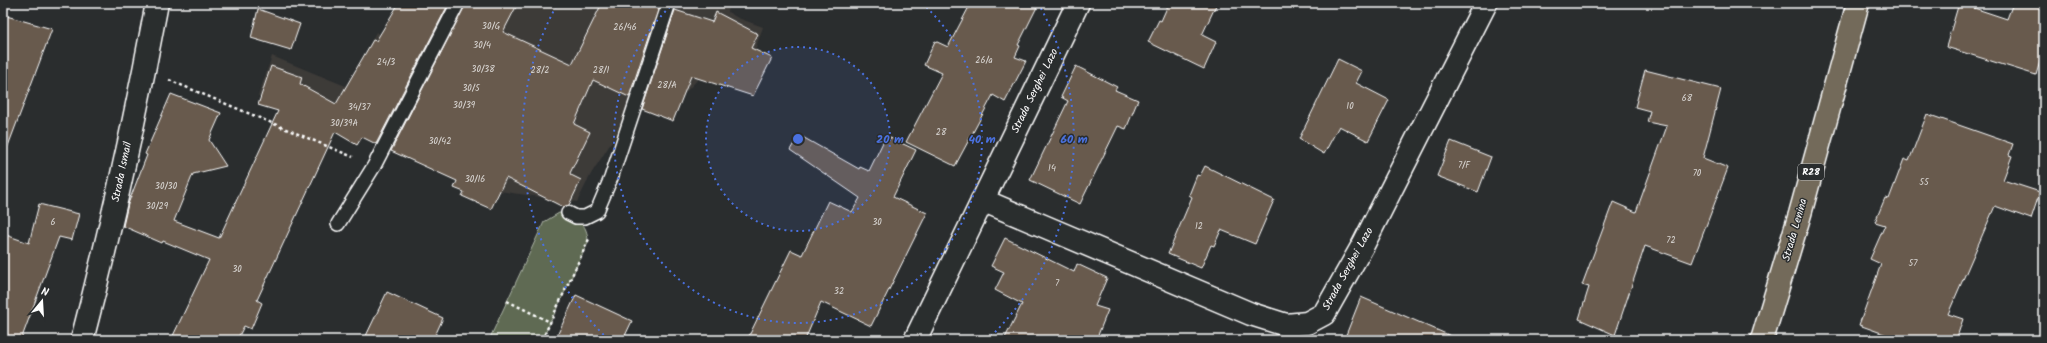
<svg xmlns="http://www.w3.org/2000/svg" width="2047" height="343" font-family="Kalam,sans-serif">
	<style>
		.built { fill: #3c3a38 }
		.green { fill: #5e6b52; stroke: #aeb5a8 }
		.building { fill: #675a4e; stroke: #fff }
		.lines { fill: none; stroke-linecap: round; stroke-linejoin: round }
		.lane-casing { stroke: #fff; stroke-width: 16 }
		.street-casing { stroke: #fff; stroke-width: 25 }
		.primary-casing { stroke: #fff; stroke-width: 25 }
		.path { stroke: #fff; stroke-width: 2.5; stroke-dasharray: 3 3; stroke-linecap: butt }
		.lane { stroke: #2a2d2e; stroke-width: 13 }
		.street { stroke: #2a2d2e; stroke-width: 22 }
		.primary { stroke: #736b5a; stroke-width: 22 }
		.ring { fill: none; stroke: #4a71e0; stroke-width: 2; stroke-dasharray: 2 4 }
		.labels { text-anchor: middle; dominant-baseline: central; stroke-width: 3; stroke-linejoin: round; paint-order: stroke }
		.number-label { font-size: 9px; fill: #d9d6d3 }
		.shield { fill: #2a2d2e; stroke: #bfc0c0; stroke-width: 1 }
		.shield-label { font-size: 10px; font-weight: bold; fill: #fff }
		.street-label { font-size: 11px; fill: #fff; stroke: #2a2d2e }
		.centre { fill: #4a71e0; stroke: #2a2d2e; stroke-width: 2 }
		.ring-label { font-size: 12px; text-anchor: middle; font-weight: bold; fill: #4a71e0; stroke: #2a2d2e; stroke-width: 3; stroke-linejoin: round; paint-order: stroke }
	</style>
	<rect width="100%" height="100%" fill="#2a2d2e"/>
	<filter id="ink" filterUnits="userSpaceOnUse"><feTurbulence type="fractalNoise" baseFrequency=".025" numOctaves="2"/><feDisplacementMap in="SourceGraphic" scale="8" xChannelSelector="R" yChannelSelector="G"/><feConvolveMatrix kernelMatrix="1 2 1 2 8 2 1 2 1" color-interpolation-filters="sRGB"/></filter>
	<g filter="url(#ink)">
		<path class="built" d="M398 3H730L728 12 738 18 763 27 753 56 728 48 683 95 675 115 639 100 591 174 577 202 498 191 401 144 351 125 258 96 272 56 348 87 376 32 383 36Z"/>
		<path class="green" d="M559 213C576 214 588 224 588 242L542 340H489L544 222Z"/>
		<path class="building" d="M399 3H449L376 144 362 137 357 145 335 132 257 300 262 303 251 329 244 326 237 340H171L209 260 163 241 162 243 123 226 128 204 147 155 145 154 171 94 221 113 209 140 226 166 193 174 174 221 219 238 278 111 258 105 271 66 302 77 300 84 336 104 373 40 376 41Z
			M466 3H518L503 32 572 64 602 3 660 4 629 97 593 80 574 124 590 132 570 173 571 175 581 180 569 205 563 207 506 178 491 209 462 196 464 192 454 188 457 181 391 151Z
			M971 3H1039L1018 45 1020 46 1015 57 1026 61 1005 102 993 95 955 166 906 142 942 73 924 65 935 41 948 47Z
			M1169 3H1217L1202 35 1216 42 1204 69 1148 42 1159 20 1161 21Z
			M1959 3 2007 19 2013 3H2044V48L2036 75 1946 47Z
			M258 9 300 24 291 50 251 38Z
			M675 10 712 22 716 12 758 34 751 48 772 58 753 96 691 76 673 121 642 109Z
			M3 15 52 29 5 154 3 153Z
			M1338 59 1362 71 1356 83 1389 100 1368 141 1339 126 1324 154 1299 139Z
			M1076 66 1117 87 1115 90 1138 100 1126 129 1118 126 1080 204 1030 180 1068 101 1061 97Z
			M1645 70 1721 89 1703 158 1728 168 1692 263 1645 246 1615 335 1579 319 1589 287 1582 285 1613 202 1636 212 1667 126 1647 122 1650 111 1635 107Z
			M1927 114 2013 144 2009 155 2012 156 2003 180 2040 192 2031 219 1995 206 1948 314 1963 319 1956 340H1901L1859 325 1881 264 1870 259 1885 225 1875 222 1885 198 1889 199 1904 159 1909 161Z
			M799 135 859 169 860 167 869 171 886 136 916 150 893 197 927 213 871 326 821 302 805 340H747L791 250 802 255 828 201 852 212 860 198 790 150Z
			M1451 141 1491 157 1478 192 1437 176Z
			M1205 166 1274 200 1255 244 1221 230 1214 246 1211 245 1201 268 1168 254 1192 197 1189 195 1197 175 1200 176Z
			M39 204 79 214 72 240 59 237 21 340H3V234L29 243Z
			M1005 238 1074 272 1077 264 1107 278 1095 306 1108 310 1096 340H1004L1022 304 995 290 1004 272 991 266Z
			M387 292 443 318 433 340H364Z
			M576 295 632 321 623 340H555Z
			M1361 297 1460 340H1344Z"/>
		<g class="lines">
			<defs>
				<path id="lane" d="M568 213 576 217H585L597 211 611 178 669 3
					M338 224 374 166 458 3"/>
				<path id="street" d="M982 200 1251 314 1286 325 1307 323 1324 314 1363 245 1486 3
					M82 340C111 229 136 116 157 3
					M915 340 1078 3"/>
				<path id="primary" d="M1762 340 1800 214 1858 3"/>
			</defs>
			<use href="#lane" class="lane-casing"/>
			<use href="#street" class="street-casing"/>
			<use href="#primary" class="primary-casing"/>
			<path class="path" d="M169 80 353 157
				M507 301 550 322
				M542 340 589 239"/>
			<use href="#lane" class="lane"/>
			<use href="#street" class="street"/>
			<use href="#primary" class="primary"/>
		</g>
	</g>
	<circle cx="798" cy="139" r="92" fill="#4a71e0" fill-opacity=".12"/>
	<g class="ring">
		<circle cx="798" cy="139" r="92"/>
		<path d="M922 3A184 184 0 1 1 674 3"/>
		<path d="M608 339A276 276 0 0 1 558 3M1038 3A276 276 0 0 1 988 339"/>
	</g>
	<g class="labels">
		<g class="number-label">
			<text x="491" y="26">30/G</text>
			<text x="625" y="27">26/46</text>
			<text x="482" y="45">30/4</text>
			<text x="984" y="60">26/a</text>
			<text x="386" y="62">24/3</text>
			<text x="483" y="69">30/38</text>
			<text x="540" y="70">28/2</text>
			<text x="601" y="70">28/1</text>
			<text x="667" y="85">28/A</text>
			<text x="471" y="88">30/5</text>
			<text x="1687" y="98">68</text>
			<text x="464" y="105">30/39</text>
			<text x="1350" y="106">10</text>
			<text x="359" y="107">34/37</text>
			<text x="344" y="123">30/39A</text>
			<text x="941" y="132">28</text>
			<text x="440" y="141">30/42</text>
			<text x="1464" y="165">7/F</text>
			<text x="1052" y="168">14</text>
			<text x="1697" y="173">70</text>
			<text x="475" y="179">30/16</text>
			<text x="1924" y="182">55</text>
			<text x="166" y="186">30/30</text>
			<text x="157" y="206">30/29</text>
			<text x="53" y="222">6</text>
			<text x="877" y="222">30</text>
			<text x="1199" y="226">12</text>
			<text x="1671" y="240">72</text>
			<text x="1913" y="263">57</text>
			<text x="237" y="269">30</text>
			<text x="1057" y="283">7</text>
			<text x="839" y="291">32</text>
		</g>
		<rect class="shield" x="1798" y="164" width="26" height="16" rx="3"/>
		<g class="shield-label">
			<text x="1811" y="172">R28</text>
		</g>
		<g class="street-label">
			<text transform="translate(1035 91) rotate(-64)">Strada Serghei Lazo</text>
			<text transform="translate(122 172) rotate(-78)">Strada Ismail</text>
			<text transform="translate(1795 230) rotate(-74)">Strada Lenina</text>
			<text transform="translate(1348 269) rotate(-61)">Strada Serghei Lazo</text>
		</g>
	</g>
	<circle cx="798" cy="139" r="6" class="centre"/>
	<g class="ring-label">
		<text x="890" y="143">20 m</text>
		<text x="982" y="143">40 m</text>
		<text x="1074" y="143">60 m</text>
	</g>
	<rect width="2047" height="343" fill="none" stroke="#2a2d2e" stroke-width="16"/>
	<rect x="8" y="8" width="2031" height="327" fill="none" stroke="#fff" stroke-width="1.5" filter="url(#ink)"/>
	<g transform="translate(42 301) rotate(18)" stroke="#2a2d2e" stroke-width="3" paint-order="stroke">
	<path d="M0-3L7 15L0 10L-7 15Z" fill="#ffffff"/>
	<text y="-6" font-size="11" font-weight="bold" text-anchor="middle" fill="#ffffff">N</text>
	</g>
</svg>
